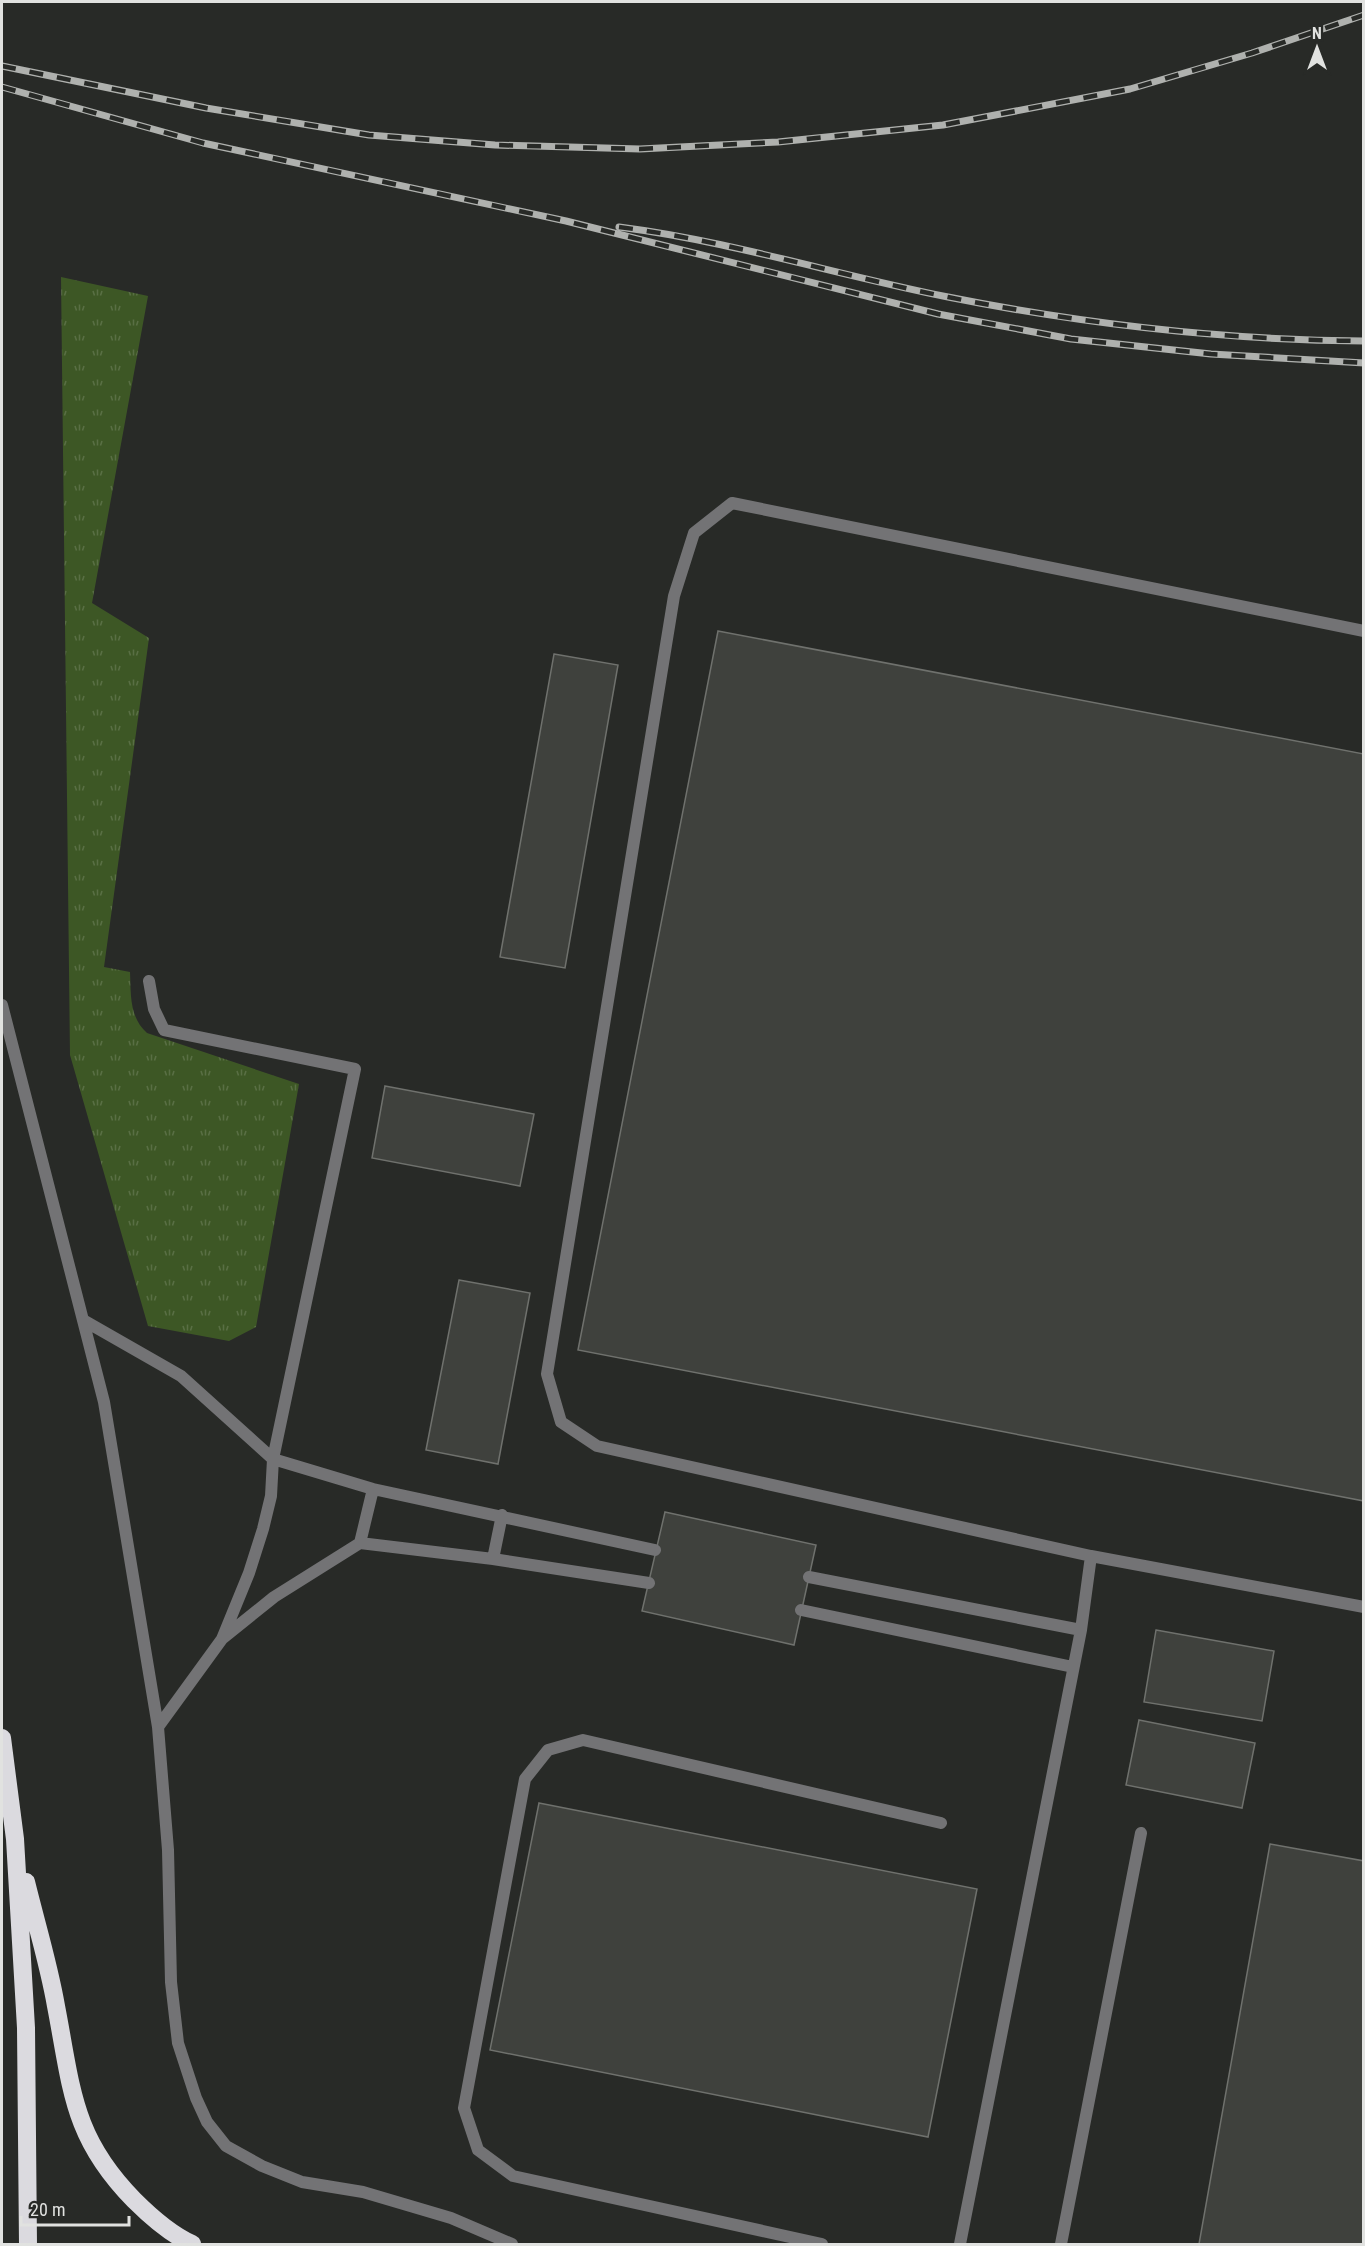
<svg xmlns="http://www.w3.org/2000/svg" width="1365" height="2246" font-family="'Roboto Condensed',sans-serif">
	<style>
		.grass { fill: url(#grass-tufts) }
		.building { fill: #3f413d; stroke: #6f716d; stroke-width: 1.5 }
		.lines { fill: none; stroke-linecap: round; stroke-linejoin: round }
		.lane { stroke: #737375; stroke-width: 12 }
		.highway { stroke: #dbdadf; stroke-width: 18 }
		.rail-casing { stroke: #afb1ae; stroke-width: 7 }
		.rail { stroke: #282a27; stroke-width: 4.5; stroke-dasharray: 14; stroke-linecap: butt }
	</style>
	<defs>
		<pattern id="grass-tufts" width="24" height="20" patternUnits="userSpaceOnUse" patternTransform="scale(1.5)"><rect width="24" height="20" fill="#3d5725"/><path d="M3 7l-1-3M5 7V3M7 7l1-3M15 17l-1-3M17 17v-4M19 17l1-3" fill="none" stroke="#596f44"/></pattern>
	</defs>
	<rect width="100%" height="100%" fill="#282a27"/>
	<path class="grass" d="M61 277 148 296 92 603 149 638 104 967 130 972C131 994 129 1017 147 1033L299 1084 256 1327 229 1341 148 1326 70 1055Z"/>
	<path class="building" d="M718 631 1364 754V1501L578 1350Z
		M554 654 618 665 565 968 500 957Z
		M385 1086 534 1114 520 1186 372 1158Z
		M459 1280 530 1293 498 1464 426 1450Z
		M665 1512 816 1545 794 1645 642 1611Z
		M1156 1630 1274 1651 1262 1721 1144 1702Z
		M1139 1720 1255 1743 1242 1808 1126 1785Z
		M539 1803 977 1889 928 2137 490 2050Z
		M1270 1844 1364 1861V2244H1199Z"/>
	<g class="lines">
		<path class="lane" d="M149 981 154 1009 164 1030 355 1069 273 1459 373 1489 655 1550
			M2 1005 104 1402 158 1727 168 1850 171 1982 178 2043 196 2098 207 2122 226 2146 262 2166 302 2182 363 2192 451 2218 512 2244
			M83 1320 181 1376 273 1459 271 1496 263 1529 249 1573 222 1639 158 1727
			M360 1543 373 1489
			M1091 1556 1364 1607
			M493 1559 502 1515
			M809 1577 1081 1630
			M801 1610 1073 1667
			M223 1638 274 1597 360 1543 493 1559 649 1583
			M822 2244 513 2176 478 2150 464 2108 525 1779 548 1750 583 1740 941 1823
			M960 2244 1081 1630 1091 1556 597 1446 561 1422 547 1374 674 596 694 533 732 503 1364 631
			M1061 2244 1141 1833"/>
		<path class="highway" d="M2 1738 15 1839 26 2028 28 2244
			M26 1882C36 1923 49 1965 56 2006 72 2089 72 2137 134 2200 151 2217 170 2234 192 2244"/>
		<defs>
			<path id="rail" d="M2 66 206 108 369 135 495 145 640 149 778 142 943 125 1130 89 1252 53 1364 15
				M2 87 203 143 566 221 938 314 1071 339 1211 354 1364 363
				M619 227C730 241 837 275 948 297 1084 324 1224 340 1364 341"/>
		</defs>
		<use href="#rail" class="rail-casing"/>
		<use href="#rail" class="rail"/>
	</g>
	<rect width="1365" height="2246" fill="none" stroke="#e1e2e0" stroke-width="6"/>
	<g transform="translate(1317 48)" stroke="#282a27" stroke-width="4.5" paint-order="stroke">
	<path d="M0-4.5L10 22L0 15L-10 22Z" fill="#e1e2e0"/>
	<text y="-9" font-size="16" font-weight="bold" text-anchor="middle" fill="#e1e2e0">N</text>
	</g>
	<path d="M21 2216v9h108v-9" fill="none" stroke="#e1e2e0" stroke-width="3"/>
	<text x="30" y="2216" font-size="18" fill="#e1e2e0" stroke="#282a27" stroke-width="4.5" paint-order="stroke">20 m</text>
</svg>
